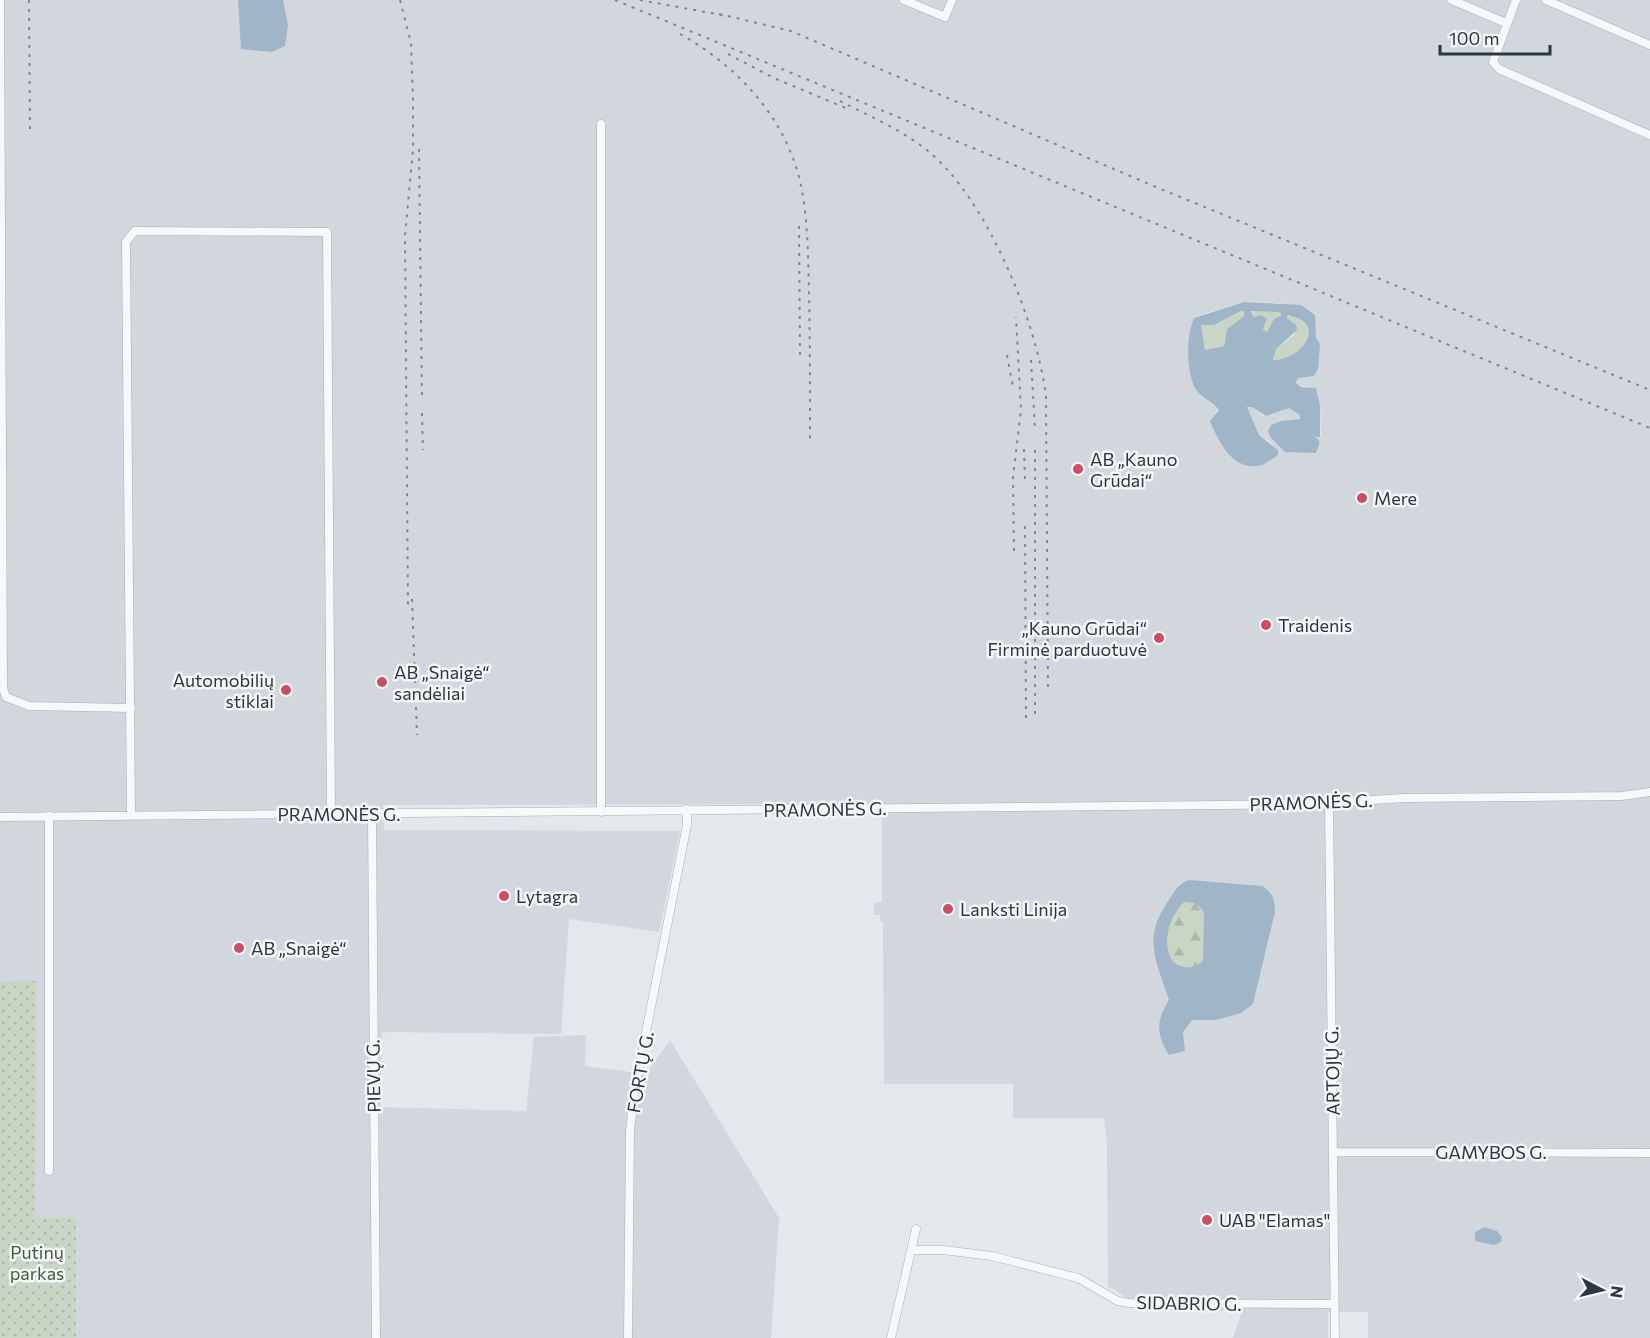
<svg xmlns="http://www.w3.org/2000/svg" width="1650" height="1338" font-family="Commissioner,sans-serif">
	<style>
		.built { fill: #d2d6dd; fill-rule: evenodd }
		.green { fill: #c9d5c5 }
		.forest { fill: url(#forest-firs) }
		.park { fill: url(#park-dots) }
		.water { fill: #a1b5c9; fill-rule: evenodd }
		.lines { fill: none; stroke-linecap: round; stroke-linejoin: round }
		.street-casing { stroke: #a9aeb5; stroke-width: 9 }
		.street { stroke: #f6f8f9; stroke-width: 8 }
		.rail { stroke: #7e8794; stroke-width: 2; stroke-dasharray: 3 6; stroke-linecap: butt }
		.poi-dot { fill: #ca4f63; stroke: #f4f6f8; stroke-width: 2 }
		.labels { text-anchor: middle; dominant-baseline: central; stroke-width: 5; stroke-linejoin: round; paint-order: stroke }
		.poi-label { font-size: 18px; fill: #2c3543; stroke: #f4f6f8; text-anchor: start }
		.street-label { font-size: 18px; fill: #2c3543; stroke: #f4f6f8 }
		.park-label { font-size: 18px; fill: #415e3a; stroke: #f4f6f8 }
	</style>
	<defs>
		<pattern id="forest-firs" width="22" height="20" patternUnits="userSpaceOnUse" patternTransform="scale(1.5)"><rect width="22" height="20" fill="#c9d5c5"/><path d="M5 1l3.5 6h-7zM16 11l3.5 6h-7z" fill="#adb7aa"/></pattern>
		<pattern id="park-dots" width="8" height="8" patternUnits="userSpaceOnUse" patternTransform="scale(1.5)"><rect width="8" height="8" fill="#c9d5c5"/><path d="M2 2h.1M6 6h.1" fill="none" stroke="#adb7aa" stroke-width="1.8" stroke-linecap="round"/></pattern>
	</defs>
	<rect width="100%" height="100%" fill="#e4e7eb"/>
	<path class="built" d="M0 0H1650V1338H1368V1312H1328V1338H1233L1242 1311 1136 1310 1124 1296 1108 1286 1107 1143 1104 1118H1013V1084H884L883 922 880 921V915H874V903L882 902V804L383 805 384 830 680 831 659 932 569 919 561 1034 382 1032 380 1107 526 1111 534 1037 586 1035 585 1066 646 1074 670 1040 779 1218 771 1338H76V1218L35 1217 37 982H0ZM1244 302 1281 303 1307 308 1316 328V337L1319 341 1311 377H1299L1296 383 1298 386H1308L1320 406 1321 436 1314 435 1305 426 1320 442 1316 453 1284 451 1271 438 1281 421 1300 419V415L1289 408 1263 416 1252 407H1247L1259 435 1271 442 1278 455 1261 465 1232 456 1222 447 1215 414 1218 408 1209 401 1193 379 1189 347 1192 323 1194 318 1206 313Z"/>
	<path class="green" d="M1252 310 1279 312 1282 315 1274 319 1267 333 1263 330 1267 318 1260 315 1254 317Z
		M1241 311H1244V316C1233 324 1224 331 1224 346L1205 350 1201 325H1214Z
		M1291 315C1328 329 1298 361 1272 360L1276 349 1295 334 1294 323 1286 318Z"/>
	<path class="forest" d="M1184 902C1193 902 1200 904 1204 913L1203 960C1195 970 1183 969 1173 962 1161 944 1169 918 1184 902Z"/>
	<path class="park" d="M37 981 35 1217 76 1218V1338H0V982Z"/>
	<path class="water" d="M238 0H283L288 25 285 46 272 52 241 49Z
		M1244 302 1301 305 1315 315 1316 337 1320 344 1318 369 1314 376 1298 378 1296 383 1301 387 1316 388 1320 406V437H1315L1305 426 1320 442 1316 453 1285 452 1271 438 1268 431 1271 425 1281 421 1300 419V415L1289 408 1266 416 1252 407H1247L1259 435 1278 450V455C1272 459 1265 465 1257 466 1231 469 1218 440 1210 421L1219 410C1213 401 1201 398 1195 388 1186 370 1186 336 1194 318ZM1241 311H1244V316L1227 329 1224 346 1205 350 1201 325H1214ZM1251 311 1279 312 1282 315 1274 319 1267 332 1263 330 1267 318 1260 315 1254 317ZM1288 315C1329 324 1301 360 1273 360L1276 349 1297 330 1296 325 1287 318Z
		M1189 880 1262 886C1273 893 1275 899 1275 912L1253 1004 1241 1013 1216 1020H1192L1183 1032 1185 1051 1169 1055C1156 1033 1156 1021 1169 1000 1157 963 1142 939 1167 903 1174 893 1177 884 1189 880ZM1184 902C1193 902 1200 904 1204 913L1203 960C1195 970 1183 969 1173 962 1161 944 1169 917 1184 902Z
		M1484 1227 1497 1231 1502 1237 1501 1242 1494 1245 1475 1241V1232Z"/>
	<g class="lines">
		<defs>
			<path id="street" d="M0 0 3 688 6 697 29 706 131 708
				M904 0 945 17 952 0
				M1452 0 1506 23
				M1516 0 1493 62 1499 69 1650 135
				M1546 0 1650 45
				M1329 803 1335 1338
				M601 812V124
				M372 814 376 1338
				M131 815 126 242 135 231 327 232 331 814
				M49 816V1171
				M0 817 1312 804 1404 798 1622 796 1650 792
				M1333 1152 1650 1153
				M910 1253 913 1250H943L992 1256 1078 1278 1118 1301 1129 1303 1334 1304
				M628 1338 630 1131 635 1088 687 825V809
				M891 1338 916 1229"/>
		</defs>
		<use href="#street" class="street-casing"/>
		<use href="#street" class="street"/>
		<path class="rail" d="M29 0 30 131
			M400 0 411 43 413 100V149L405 236 408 608
			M615 0 1650 428
			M640 0 727 16
			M719 14 791 31 1156 187 1650 390
			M680 34C740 67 790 123 802 191 808 224 808 258 809 291 810 341 810 391 810 442
			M728 54 774 78 848 109
			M840 101C869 116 902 130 928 151 987 199 1037 322 1046 397L1048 690
			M419 149 422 401
			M799 226 800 355
			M1007 355 1013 387
			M1031 360 1035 429
			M422 413 423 450
			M1024 449 1025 482
			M1035 450V719
			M1025 526 1026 720
			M1014 551 1013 477 1021 410 1016 317
			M412 599 417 735"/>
	</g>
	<g class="poi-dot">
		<circle cx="1078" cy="469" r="6"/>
		<circle cx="1362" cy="498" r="6"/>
		<circle cx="1266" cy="625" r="6"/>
		<circle cx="1159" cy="638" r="6"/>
		<circle cx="382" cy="682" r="6"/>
		<circle cx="286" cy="690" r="6"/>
		<circle cx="504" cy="896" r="6"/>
		<circle cx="948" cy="909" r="6"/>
		<circle cx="239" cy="948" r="6"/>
		<circle cx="1207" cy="1220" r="6"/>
	</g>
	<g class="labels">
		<g class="poi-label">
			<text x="1090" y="459">AB „Kauno<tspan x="1090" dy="21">Grūdai“</tspan></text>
			<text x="1374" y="498">Mere</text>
			<text x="1278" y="625">Traidenis</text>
			<text x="1147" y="628" text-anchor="end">„Kauno Grūdai“<tspan x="1147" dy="21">Firminė parduotuvė</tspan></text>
			<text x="394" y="672">AB „Snaigė“<tspan x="394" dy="21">sandėliai</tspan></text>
			<text x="274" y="680" text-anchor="end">Automobilių<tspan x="274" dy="21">stiklai</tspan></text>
			<text x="516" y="896">Lytagra</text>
			<text x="960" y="909">Lanksti Linija</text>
			<text x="251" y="948">AB „Snaigė“</text>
			<text x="1219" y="1220">UAB "Elamas"</text>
		</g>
		<g class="street-label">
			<text transform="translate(1311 802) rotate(-2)">PRAMONĖS G.</text>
			<text transform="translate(825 809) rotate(-1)">PRAMONĖS G.</text>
			<text x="339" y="814">PRAMONĖS G.</text>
			<text transform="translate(1332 1071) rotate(-91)">ARTOJŲ G.</text>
			<text transform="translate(640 1072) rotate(-80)">FORTŲ G.</text>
			<text transform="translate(373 1076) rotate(-91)">PIEVŲ G.</text>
			<text x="1491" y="1152">GAMYBOS G.</text>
			<text transform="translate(1189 1303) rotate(1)">SIDABRIO G.</text>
		</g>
		<g class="park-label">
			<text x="37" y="1252">Putinų<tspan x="37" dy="21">parkas</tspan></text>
		</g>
	</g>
	<g transform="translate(1602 1290) rotate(97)" stroke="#f4f6f8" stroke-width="4.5" paint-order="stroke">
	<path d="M0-4.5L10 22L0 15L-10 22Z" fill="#2c3543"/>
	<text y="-9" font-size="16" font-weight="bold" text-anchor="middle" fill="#2c3543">N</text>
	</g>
	<path d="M1440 45v9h110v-9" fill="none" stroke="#2c3543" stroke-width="3"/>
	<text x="1449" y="45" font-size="18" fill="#2c3543" stroke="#f4f6f8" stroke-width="4.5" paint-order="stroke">100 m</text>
</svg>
